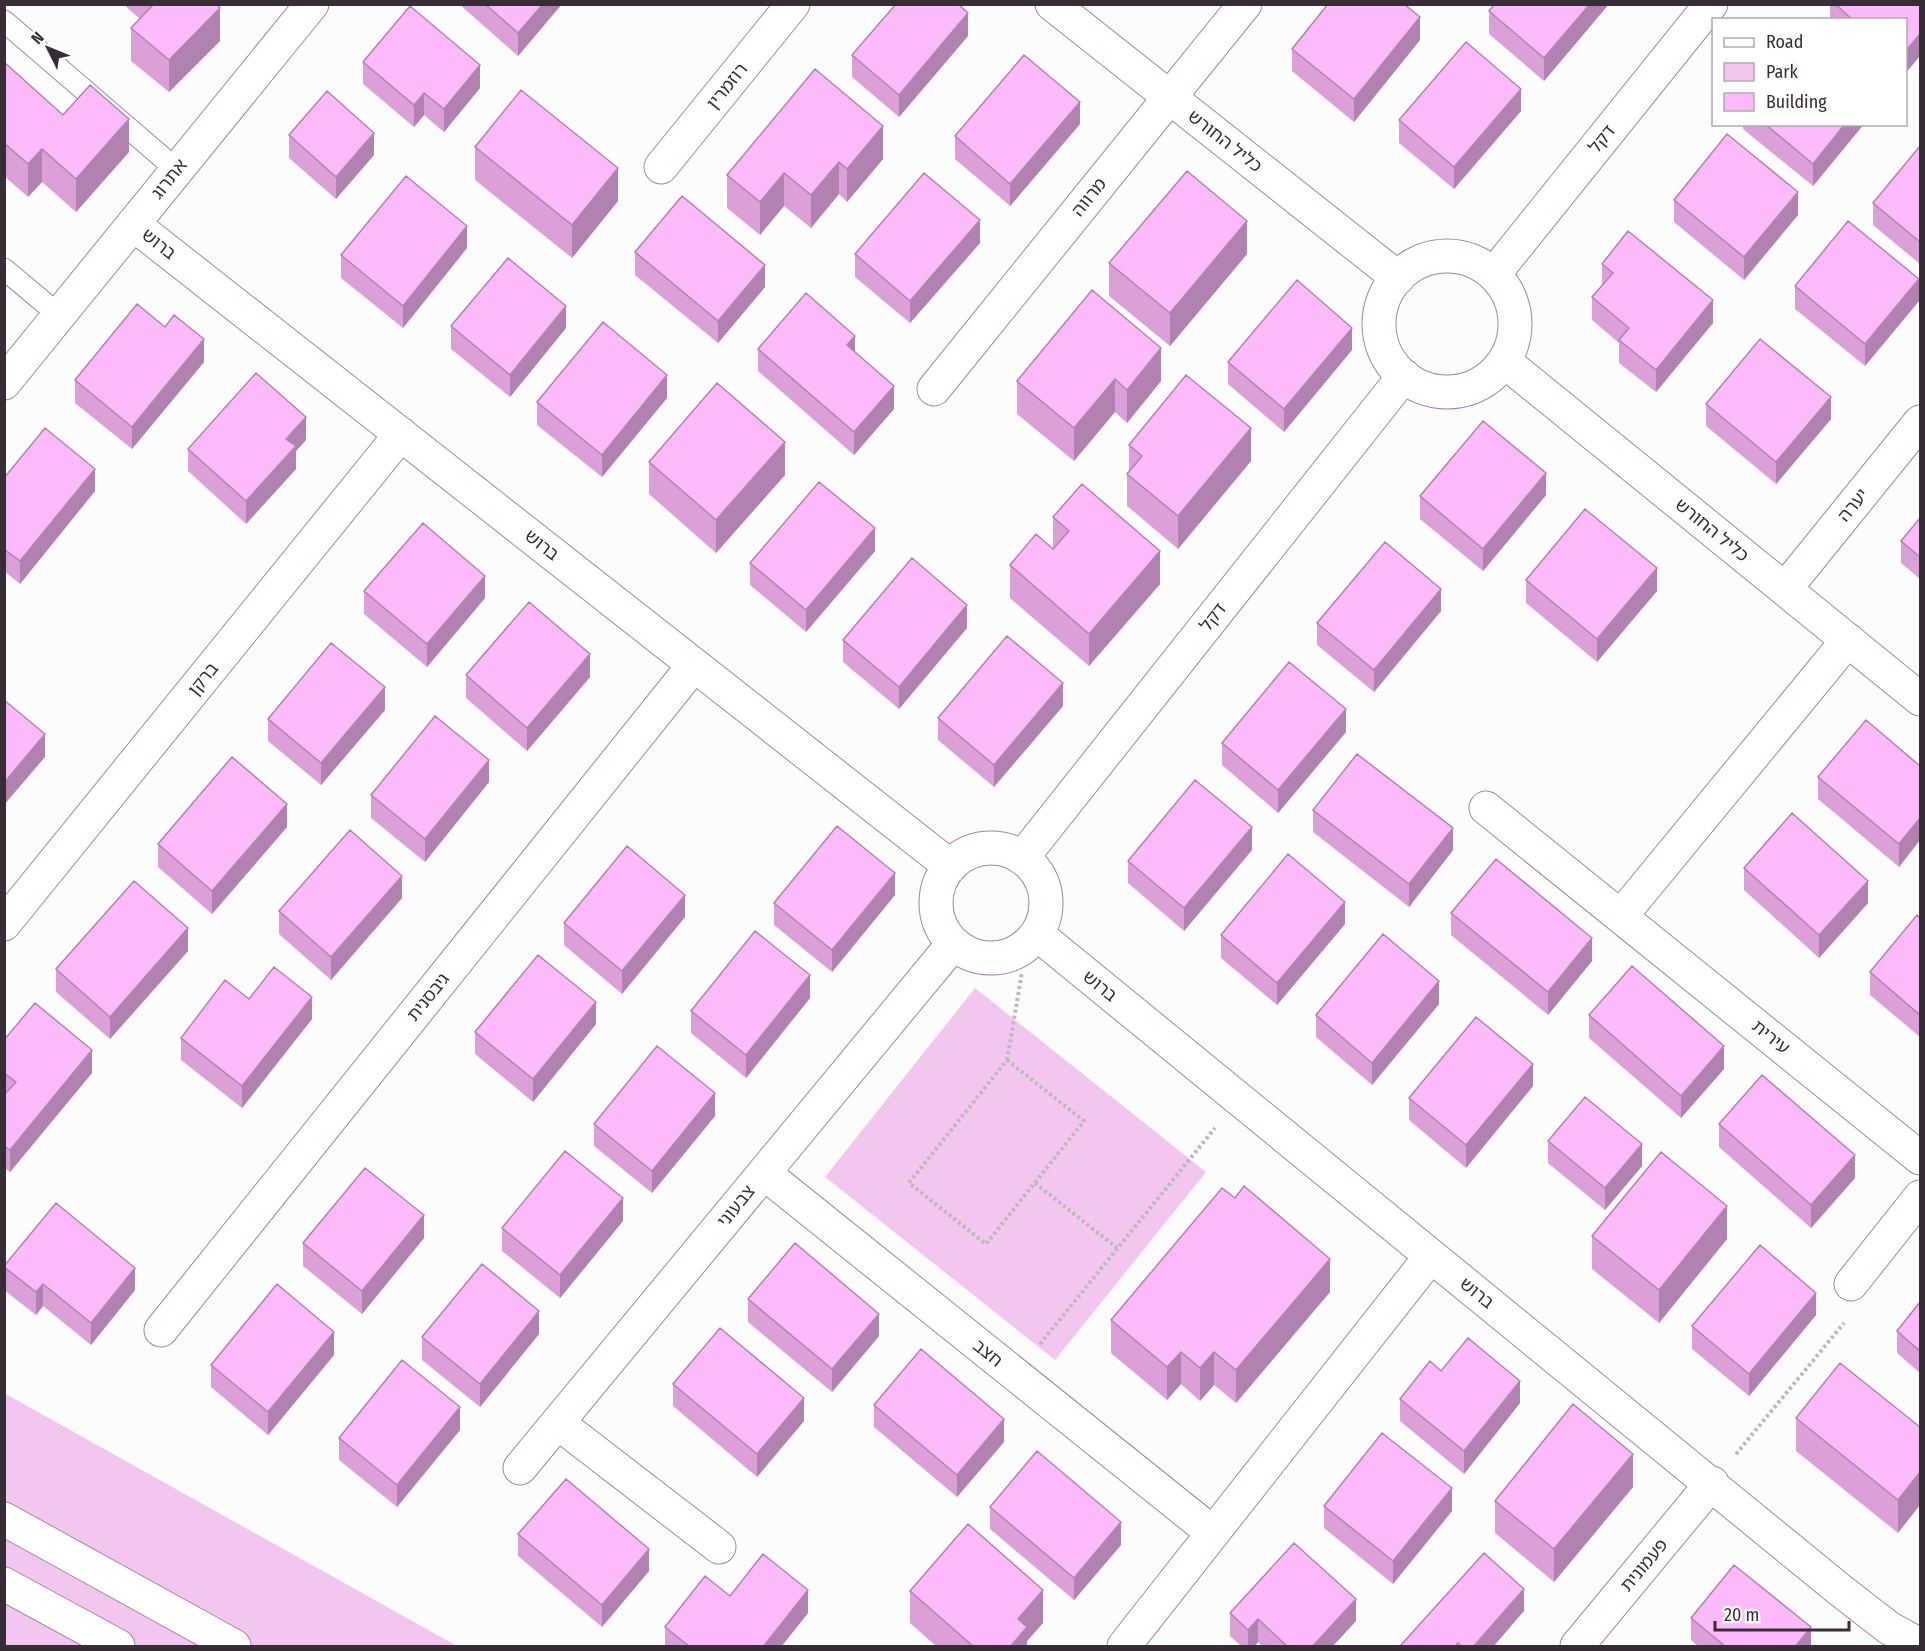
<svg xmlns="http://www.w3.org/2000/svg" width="1925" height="1651" font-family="'Fira Sans Condensed','Noto Sans Hebrew',sans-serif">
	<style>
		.green { fill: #f3c6f0 }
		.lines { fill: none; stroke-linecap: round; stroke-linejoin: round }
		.lane-casing { stroke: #a0879f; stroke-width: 23 }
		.street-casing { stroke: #a0879f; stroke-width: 35 }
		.secondary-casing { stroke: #a0879f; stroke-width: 35 }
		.path { stroke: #bbb8bb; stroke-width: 4; stroke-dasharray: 3 3; stroke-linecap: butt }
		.lane { stroke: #fff; stroke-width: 21 }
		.street { stroke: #fff; stroke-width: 33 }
		.secondary { stroke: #fff; stroke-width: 33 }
		.wall { fill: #daa0d7 }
		.shaded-wall { fill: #b182af }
		.building { fill: #fdbafa; stroke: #b182af; stroke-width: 1.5 }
		.labels { text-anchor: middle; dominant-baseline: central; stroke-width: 4.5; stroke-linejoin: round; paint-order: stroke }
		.street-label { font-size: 18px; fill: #372d36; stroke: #fff }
	</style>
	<rect width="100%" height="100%" fill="#fcfcfc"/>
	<path class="green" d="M975 988 1206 1172 1055 1360 825 1177Z
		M4 1393 457 1646H5Z"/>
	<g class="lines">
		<defs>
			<path id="lane" d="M4 21 177 170
				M4 269 59 315"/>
			<path id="street" d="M661 167 793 4
				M133 224 950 866
				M1494 274 1711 4
				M4 383 312 4
				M934 389 1245 4
				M1785 589 1920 422
				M1486 808 1920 1158
				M936 903a55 55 0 1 1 110 0a55 55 0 1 1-110 0Z
				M1022 858 1404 376
				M1621 916 1848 640
				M4 924 401 434
				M1037 934 1840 1590 1889 1628 1920 1645
				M764 1173 1213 1533
				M1851 1284 1920 1197
				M161 1330 694 665
				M558 1423 719 1547
				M520 1468 953 944
				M1124 1646 1431 1256
				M1577 1646 1712 1483"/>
			<path id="secondary" d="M1052 4 1398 278
				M1379 324a68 68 0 1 1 136 0a68 68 0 1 1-136 0Z
				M1504 361 1920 699
				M4 1519 234 1646
				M4 1584 118 1646"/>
		</defs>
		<use href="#lane" class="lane-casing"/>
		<use href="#street" class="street-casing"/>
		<use href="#secondary" class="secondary-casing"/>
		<path class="path" d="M1007 1060 1084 1121 986 1244 909 1183Z
			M1007 1060 1022 972
			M1035 1183 1117 1248
			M1040 1344 1215 1128
			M1736 1454 1844 1323"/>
		<use href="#lane" class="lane"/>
		<use href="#street" class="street"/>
		<use href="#secondary" class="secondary"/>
	</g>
	<path class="wall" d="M123 4H216L220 41 169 92 131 61V28L140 19Z
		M459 4H562L518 56Z
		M1495 4H1609L1544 81 1489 34V11Z
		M1830 4H1920L1905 20H1830Z
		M968 36 899 117 852 77V55Z
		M1420 40 1354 122 1292 71V49Z
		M4 62 63 115 129 152 76 212 42 182 28 197 4 176Z
		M363 62 480 88 444 132 424 115 414 127 363 84Z
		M815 69 883 159 847 202 839 194 811 228 784 206 760 235 727 208V175Z
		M1521 111 1454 189 1399 143V120Z
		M1080 124 1010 206 955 159V136Z
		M1743 124H1864L1813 186 1743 129Z
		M289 135 374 155 336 199 289 158Z
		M1920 146V264L1873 225V203Z
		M475 147 618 201 572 258 475 180Z
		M1674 200 1798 215 1744 280 1674 222Z
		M980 243 910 323 855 277V254Z
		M467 248 403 328 341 278V255Z
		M635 252 765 287 718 343 635 275Z
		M1247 254 1170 346 1109 296V263Z
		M1602 264 1713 323 1656 392 1619 363V343L1592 320V297L1602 286Z
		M1795 286 1919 301 1865 366 1795 309Z
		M1092 290 1161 381 1127 423 1115 412 1074 461 1017 414V381Z
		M451 326 566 328 510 397 451 349Z
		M165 327 204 362 132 449 75 403V380Z
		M758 349 855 352 894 409 854 455 758 371Z
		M1352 350 1284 432 1228 384V362Z
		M667 398 602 477 537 425V402Z
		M1706 404 1831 419 1776 484 1706 426Z
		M306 440 296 451V469L246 524 188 471V449Z
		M1129 445 1251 461 1178 549 1127 506V474L1129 472Z
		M649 462 785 475 716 553 649 494Z
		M4 478 95 491 20 584 4 571Z
		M1546 495 1483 571 1420 519V496Z
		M1053 517 1160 584 1089 666 1010 598V565L1053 549Z
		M1920 518V579L1901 563V541Z
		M875 551 806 632 750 585V563Z
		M1526 580 1657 591 1597 662 1526 603Z
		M364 591 485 598 427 667 364 614Z
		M1441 611 1374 692 1317 645V623Z
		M967 628 899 709 843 662V640Z
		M466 675 590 677 527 751 466 698Z
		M1063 706 994 787 938 740V718Z
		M385 710 321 785 268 741V719Z
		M1346 732 1278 813 1222 765V743Z
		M1920 766V840L1899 867 1818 799V777Z
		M489 782 425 862 371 818V795Z
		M1313 810 1453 850 1409 907 1313 832Z
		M287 827 212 914 158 867V844Z
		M1252 850 1184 931 1128 883V861Z
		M1744 868 1868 903 1819 958 1744 890Z
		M895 895 832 972 774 925V903Z
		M402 898 331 980 279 934V911Z
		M1451 913 1592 961 1548 1015 1451 935Z
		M685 917 622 994 564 945V923Z
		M1920 918V1037L1870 995V972Z
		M1345 924 1277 1005 1221 958V935Z
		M188 951 110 1039 56 992V969Z
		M810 998 746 1078 691 1033V1011Z
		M249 999 312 1019 242 1108 181 1060V1038Z
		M1439 1004 1372 1085 1316 1037V1015Z
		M1589 1015 1724 1069 1681 1118 1589 1038Z
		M596 1024 533 1102 475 1054V1032Z
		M4 1040 92 1073 10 1172 4 1168Z
		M1533 1086 1466 1168 1409 1120V1098Z
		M715 1116 652 1193 594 1146V1124Z
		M1719 1124 1855 1178 1811 1228 1719 1147Z
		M1548 1141 1642 1166 1605 1210 1548 1163Z
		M623 1221 560 1298 502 1251V1228Z
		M1592 1236 1727 1239 1659 1323 1592 1269Z
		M424 1238 362 1314 303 1266V1243Z
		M4 1266 135 1290 91 1345 43 1306 36 1315 4 1290Z
		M1330 1292 1236 1403 1214 1385 1200 1401 1181 1384 1167 1400 1111 1353V1320Z
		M748 1299 879 1336 832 1392 748 1322Z
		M1920 1302V1373L1897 1353V1331Z
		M1816 1315 1749 1396 1692 1349V1326Z
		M539 1334 480 1407 422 1360V1337Z
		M334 1355 268 1435 211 1387V1365Z
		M673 1384 804 1421 757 1477 673 1406Z
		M1400 1399 1520 1403 1464 1474 1400 1421Z
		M874 1405 1004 1442 957 1497 874 1427Z
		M1796 1418 1920 1427 1898 1533 1796 1451Z
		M460 1430 397 1507 339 1460V1438Z
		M1633 1487 1554 1582 1495 1533V1501Z
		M1324 1506 1452 1511 1393 1584 1324 1528Z
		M990 1507 1121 1545 1074 1600 990 1529Z
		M518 1534 649 1571 602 1627 518 1556Z
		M910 1591 1043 1623 1027 1641V1647H937L910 1623Z
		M730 1596 808 1613 781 1647H665V1627Z
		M1230 1613 1356 1621 1332 1647H1263L1258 1642 1254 1647H1242L1230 1636Z
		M1691 1618 1811 1647H1699L1691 1640Z"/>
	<path class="shaded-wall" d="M543 4H562L518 56V33Z
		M1590 4H1609L1544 81V58Z
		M220 8V41L169 92V60Z
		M968 13V36L899 117V95Z
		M1420 17V40L1354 122V99Z
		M1920 34V56L1905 74V52Z
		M480 65V88L444 132V109Z
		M1521 89V111L1454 189V167Z
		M424 93V115L414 127V105Z
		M1080 102V124L1010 206V184Z
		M129 119V152L76 212V179Z
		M1845 124H1864L1813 186V164Z
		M883 126V159L847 202V169Z
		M374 133V155L336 199V177Z
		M42 149V182L28 197V164Z
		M839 162V194L811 228V195Z
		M618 168V201L572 258V225Z
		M784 173V206L760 235V202Z
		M1798 192V215L1744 280V257Z
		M980 220V243L910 323V301Z
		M1247 221V254L1170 346V313Z
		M467 226V248L403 328V306Z
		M765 265V287L718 343V321Z
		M1919 279V301L1865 366V344Z
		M1713 300V323L1656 392V370Z
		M566 306V328L510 397V375Z
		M1352 328V350L1284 432V409Z
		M855 336V358L847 345Z
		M204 339V362L132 449V427Z
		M1161 348V381L1127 423V390Z
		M667 375V398L602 477V455Z
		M1115 379V412L1074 461V428Z
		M894 386V409L854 455V432Z
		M1831 397V419L1776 484V462Z
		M306 417V440L296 451V469L246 524V501L286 439Z
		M1251 428V461L1178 549V516Z
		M785 442V475L716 553V520Z
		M95 469V491L20 584V561Z
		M1546 473V495L1483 571V549Z
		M875 528V551L806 632V610Z
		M1160 551V584L1089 666V634Z
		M1657 568V591L1597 662V639Z
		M485 576V598L427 667V644Z
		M1441 589V611L1374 692V670Z
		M967 605V628L899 709V687Z
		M590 654V677L527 751V728Z
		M1063 683V706L994 787V765Z
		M385 687V710L321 785V763Z
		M1346 709V732L1278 813V790Z
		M45 734V757L4 805V783Z
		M489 760V782L425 862V839Z
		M287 804V827L212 914V891Z
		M1920 818V840L1899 867V844Z
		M1252 827V850L1184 931V908Z
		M1453 828V850L1409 907V884Z
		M895 873V895L832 972V950Z
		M402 876V898L331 980V957Z
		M1868 881V903L1819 958V935Z
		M685 895V917L622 994V971Z
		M1345 902V924L1277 1005V983Z
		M188 928V951L110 1039V1017Z
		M1592 938V961L1548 1015V992Z
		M810 975V998L746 1078V1055Z
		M1439 981V1004L1372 1085V1063Z
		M312 997V1019L242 1108V1086Z
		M596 1002V1024L533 1102V1079Z
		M1724 1046V1069L1681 1118V1096Z
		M92 1050V1073L10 1172V1150Z
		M1533 1064V1086L1466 1168V1145Z
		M715 1093V1116L652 1193V1171Z
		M1642 1144V1166L1605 1210V1188Z
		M1855 1155V1178L1811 1228V1205Z
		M623 1198V1221L560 1298V1275Z
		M1727 1206V1239L1659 1323V1290Z
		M424 1215V1238L362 1314V1291Z
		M1330 1259V1292L1236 1403V1370Z
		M135 1268V1290L91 1345V1323Z
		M43 1284V1306L36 1315V1292Z
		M1816 1293V1315L1749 1396V1374Z
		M539 1311V1334L480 1407V1384Z
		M879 1314V1336L832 1392V1369Z
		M334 1332V1355L268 1435V1412Z
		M1181 1352V1384L1167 1400V1367Z
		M1214 1352V1385L1200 1401V1368Z
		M1520 1381V1403L1464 1474V1451Z
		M804 1398V1421L757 1477V1454Z
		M460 1407V1430L397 1507V1485Z
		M1004 1419V1442L957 1497V1475Z
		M1633 1454V1487L1554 1582V1549Z
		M1920 1472V1505L1898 1533V1500Z
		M1452 1488V1511L1393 1584V1561Z
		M1121 1522V1545L1074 1600V1578Z
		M649 1549V1571L602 1627V1605Z
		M1524 1589V1611L1493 1647H1473Z
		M808 1590V1613L781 1647H763Z
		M1043 1590V1623L1027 1641V1647H1010L1018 1619Z
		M1356 1599V1621L1332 1647H1312Z
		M1258 1619V1642L1254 1647H1248V1630Z
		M1811 1627V1647H1795Z"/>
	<path class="building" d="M154 4H216L220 8 169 60 131 28Z
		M485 4H543L518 33Z
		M896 4H958L968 13 899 95 852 55Z
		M1328 4H1404L1420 17 1354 99 1292 49Z
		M1495 4H1590L1544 58 1489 11Z
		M1835 4H1920V34L1905 52V20H1853Z
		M410 6 480 65 444 109 424 93 414 105 363 62Z
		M1466 42 1521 89 1454 167 1399 120Z
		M1024 55 1080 102 1010 184 955 136Z
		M4 62 63 115 90 85 129 119 76 179 42 149 28 164 4 143Z
		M815 69 883 126 847 169 839 162 811 195 784 173 760 202 727 175Z
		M521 90 618 168 572 225 475 147Z
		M327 91 374 133 336 177 289 135Z
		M1765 124H1845L1813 164Z
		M1727 134 1798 192 1744 257 1674 200Z
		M1920 146V242L1873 203Z
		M1187 171 1247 221 1170 313 1109 263Z
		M924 173 980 220 910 301 855 254Z
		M406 176 467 226 403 306 341 255Z
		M682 196 765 265 718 321 635 252Z
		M1848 221 1919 279 1865 344 1795 286Z
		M1628 231 1713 300 1656 370 1619 340 1629 328 1592 297 1613 273 1602 264Z
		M508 258 566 306 510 375 451 326Z
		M1297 280 1352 328 1284 409 1228 362Z
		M1092 290 1161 348 1127 390 1115 379 1074 428 1017 381Z
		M806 293 855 336 847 345 894 386 854 432 758 349Z
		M137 304 165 327 174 315 204 339 132 427 75 380Z
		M603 322 667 375 602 455 537 402Z
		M1760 339 1831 397 1776 462 1706 404Z
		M256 373 306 417 286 439 296 446 246 501 188 449Z
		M1186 375 1251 428 1178 516 1127 474 1142 456 1129 445Z
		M717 383 785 442 716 520 649 462Z
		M1483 421 1546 473 1483 549 1420 496Z
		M45 428 95 469 20 561 4 549V478Z
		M819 482 875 528 806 610 750 563Z
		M1082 484 1160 551 1089 634 1010 565 1036 534 1053 549 1069 531 1053 517Z
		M1585 509 1657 568 1597 639 1526 580Z
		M1920 518V557L1901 541Z
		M423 523 485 576 427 644 364 591Z
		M1385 542 1441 589 1374 670 1317 623Z
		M912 558 967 605 899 687 843 640Z
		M529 602 590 654 527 728 466 675Z
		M1007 636 1063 683 994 765 938 718Z
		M331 643 385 687 321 763 268 719Z
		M1289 662 1346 709 1278 790 1222 743Z
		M4 700 45 734 4 783Z
		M435 716 489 760 425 839 371 795Z
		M1866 720 1920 766V818L1899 844 1818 777Z
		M1357 754 1453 828 1409 884 1313 810Z
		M232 757 287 804 212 891 158 844Z
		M1195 780 1252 827 1184 908 1128 861Z
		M1792 813 1868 881 1819 935 1744 868Z
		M837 826 895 873 832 950 774 903Z
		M350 830 402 876 331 957 279 911Z
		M627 846 685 895 622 971 564 923Z
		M1288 854 1345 902 1277 983 1221 935Z
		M1496 859 1592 938 1548 992 1451 913Z
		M134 881 188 928 110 1017 56 969Z
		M1917 915 1920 918V1015L1870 972Z
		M755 931 810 975 746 1055 691 1011Z
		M1383 934 1439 981 1372 1063 1316 1015Z
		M538 955 596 1002 533 1079 475 1032Z
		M1632 966 1724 1046 1681 1096 1589 1015Z
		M274 967 312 997 242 1086 181 1038 225 980 249 999Z
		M35 1003 92 1050 10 1150 4 1146V1095L16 1082 4 1073V1040Z
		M1476 1017 1533 1064 1466 1145 1409 1098Z
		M657 1046 715 1093 652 1171 594 1124Z
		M1762 1075 1855 1155 1811 1205 1719 1124Z
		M1585 1097 1642 1144 1605 1188 1548 1141Z
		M565 1151 623 1198 560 1275 502 1228Z
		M1661 1152 1727 1206 1659 1290 1592 1236Z
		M365 1168 424 1215 362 1291 303 1243Z
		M1244 1186 1330 1259 1236 1370 1214 1352 1200 1368 1181 1352 1167 1367 1111 1320 1222 1188 1235 1198Z
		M56 1203 135 1268 91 1323 43 1284 36 1292 4 1267V1266Z
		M795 1243 879 1314 832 1369 748 1299Z
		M1760 1245 1816 1293 1749 1374 1692 1326Z
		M482 1264 539 1311 480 1384 422 1337Z
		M277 1284 334 1332 268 1412 211 1365Z
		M1920 1302V1351L1897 1331Z
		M720 1328 804 1398 757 1454 673 1384Z
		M1468 1338 1520 1381 1464 1451 1400 1399 1430 1361 1441 1371Z
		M921 1349 1004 1419 957 1475 874 1405Z
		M402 1360 460 1407 397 1485 339 1438Z
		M1840 1363 1920 1427V1472L1898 1500 1796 1418Z
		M1573 1404 1633 1454 1554 1549 1495 1501Z
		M1382 1433 1452 1488 1393 1561 1324 1506Z
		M1037 1451 1121 1522 1074 1578 990 1507Z
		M566 1479 649 1549 602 1605 518 1534Z
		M968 1524 1043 1590 1018 1619 1027 1627 1010 1647H974L910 1591Z
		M1294 1543 1356 1599 1312 1647H1288L1258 1619 1248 1630 1230 1613Z
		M1484 1553 1524 1589 1473 1647H1462L1458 1643 1455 1647H1403L1401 1645Z
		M763 1554 808 1590 763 1647H690L665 1627 705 1576 730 1596Z
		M1734 1565 1811 1627 1795 1647H1726L1691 1618Z"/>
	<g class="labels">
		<g class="street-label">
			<text transform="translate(727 86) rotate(-51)">רוזמרין</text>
			<text transform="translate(1602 139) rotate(-51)">דקל</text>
			<text transform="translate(1225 141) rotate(38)">כליל החורש</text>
			<text transform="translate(169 179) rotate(-51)">אתרוג</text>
			<text transform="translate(1089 197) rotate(-51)">מרווה</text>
			<text transform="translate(159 244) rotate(38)">ברוש</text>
			<text transform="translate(1853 505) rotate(-51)">יערה</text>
			<text transform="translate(1712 530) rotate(39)">כליל החורש</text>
			<text transform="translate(542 545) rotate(38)">ברוש</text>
			<text transform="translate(1213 617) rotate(-52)">דקל</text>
			<text transform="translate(203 679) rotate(-51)">ברקן</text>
			<text transform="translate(1100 986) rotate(39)">ברוש</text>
			<text transform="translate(428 997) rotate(-51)">גיבסנית</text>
			<text transform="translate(1771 1037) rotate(39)">עירית</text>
			<text transform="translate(736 1206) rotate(-51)">צבעוני</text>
			<text transform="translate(1477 1293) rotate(39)">ברוש</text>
			<text transform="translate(988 1353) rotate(39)">חצב</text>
			<text transform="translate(1644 1565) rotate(-50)">פעמונית</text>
		</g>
	</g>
	<rect width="1925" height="1651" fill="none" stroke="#372d36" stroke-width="12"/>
	<rect x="1712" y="18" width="195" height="108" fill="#ffffff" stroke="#afabaf" stroke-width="1.5"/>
	<rect x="1724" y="38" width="30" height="9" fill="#ffffff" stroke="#afabaf" stroke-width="1.5"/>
	<text x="1766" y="48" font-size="18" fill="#372d36">Road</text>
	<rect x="1724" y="63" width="30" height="18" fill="#f3c6f0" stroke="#afabaf" stroke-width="1.5"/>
	<text x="1766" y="78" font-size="18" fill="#372d36">Park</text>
	<rect x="1724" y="93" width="30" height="18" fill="#fdbafa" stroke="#afabaf" stroke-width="1.5"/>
	<text x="1766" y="108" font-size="18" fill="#372d36">Building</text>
	<g transform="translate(48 48) rotate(313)" stroke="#ffffff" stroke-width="4.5" paint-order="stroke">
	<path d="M0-4.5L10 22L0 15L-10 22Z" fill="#372d36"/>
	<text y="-9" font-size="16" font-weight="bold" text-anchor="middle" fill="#372d36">N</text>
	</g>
	<path d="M1715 1621v9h134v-9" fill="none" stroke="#372d36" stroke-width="3"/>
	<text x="1724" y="1621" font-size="18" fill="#372d36" stroke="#ffffff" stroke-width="4.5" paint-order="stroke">20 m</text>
</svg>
